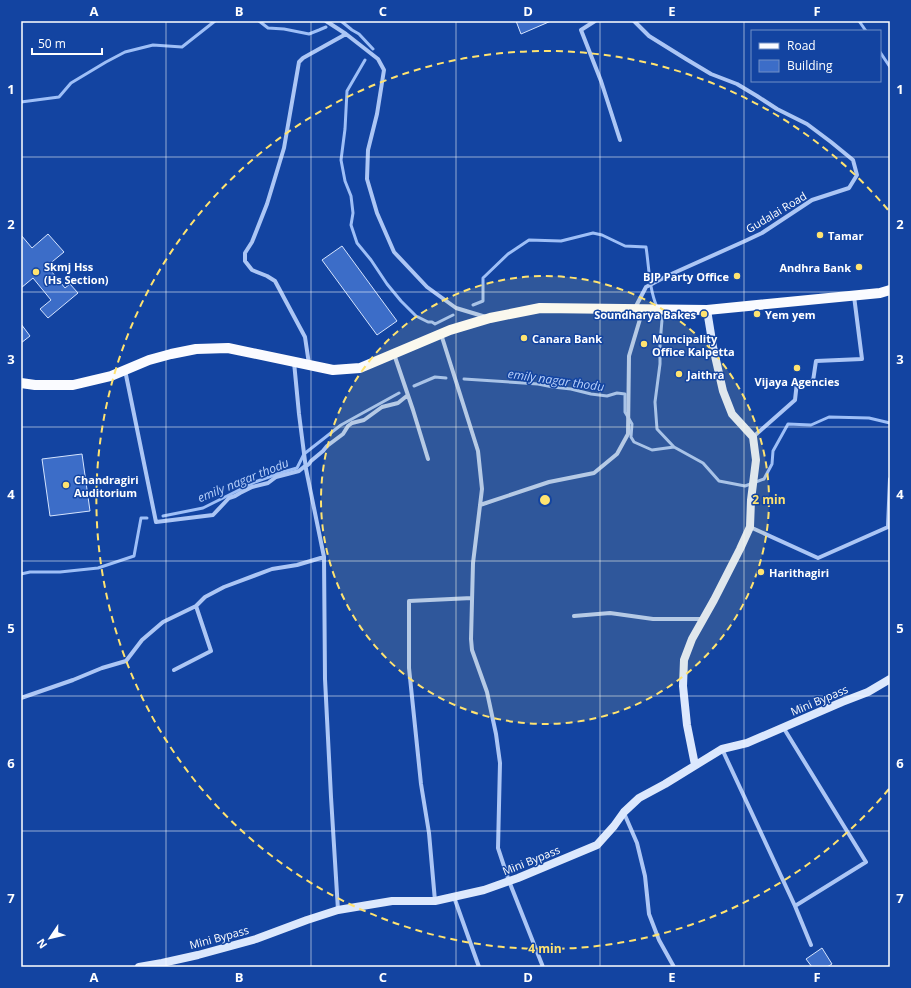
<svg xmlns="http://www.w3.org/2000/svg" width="911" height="988" font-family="'Open Sans',sans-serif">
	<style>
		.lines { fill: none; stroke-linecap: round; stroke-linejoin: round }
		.stream { stroke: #9ebff7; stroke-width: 3 }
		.building { fill: #3c6dc8; stroke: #d5e4fe }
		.street { stroke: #acc6f5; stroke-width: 4 }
		.secondary { stroke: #dce8fd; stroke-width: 8 }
		.primary { stroke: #fafbff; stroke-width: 10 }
		.grid { fill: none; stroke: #fff; stroke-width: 1; stroke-opacity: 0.55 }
		.ring { fill: none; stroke: #ffe370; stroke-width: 2; stroke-dasharray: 7 5 }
		.poi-dot { fill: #ffe370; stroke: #1344a1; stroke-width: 1.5 }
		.labels { text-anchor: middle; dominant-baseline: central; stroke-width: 3; stroke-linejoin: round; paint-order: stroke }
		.street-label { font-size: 11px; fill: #fff; stroke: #1344a1 }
		.poi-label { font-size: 11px; font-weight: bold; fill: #fff; stroke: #1344a1; text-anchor: start }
		.water-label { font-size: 12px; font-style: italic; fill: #b9d1fb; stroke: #1344a1 }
		.centre { fill: #ffe370; stroke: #1344a1; stroke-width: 2 }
		.ring-label { font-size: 12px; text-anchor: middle; font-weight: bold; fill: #ffe370; stroke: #1344a1; stroke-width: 3; stroke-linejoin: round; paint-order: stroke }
		.neatline { fill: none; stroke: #fff; stroke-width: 1.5 }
		.grid-label { font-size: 13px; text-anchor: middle; font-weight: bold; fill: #fff }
	</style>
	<rect width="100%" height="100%" fill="#1344a1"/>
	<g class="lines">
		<path class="stream" d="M259 21 268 28 284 29 309 34 319 30 326 27
			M341 21 352 30 359 34 373 49
			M859 21 866 31
			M880 52 890 67
			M365 60 347 91 345 129 341 160 345 181 351 196 353 213 351 225 357 243 371 260 387 284 401 301 416 316 428 322H432L435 324 453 315
			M21 102 59 97 71 83 106 62 125 52 153 45 182 47 215 21
			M473 305 483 301V278L508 254 529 240 561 241 593 233 602 235 625 246 646 247C649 266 649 289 657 307
			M659 312 662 320 660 344V364L655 402 657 429 674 447 703 463 719 481 745 486 764 479 772 464 773 451 788 424 811 425 829 417 869 418 890 423
			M464 379 538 384 553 387 571 389 591 394 607 396 617 393 625 394V412L632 424 631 437 634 442 652 450 674 447
			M414 386 435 377 446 378
			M163 516 203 508 255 482 283 472 297 468 304 454 341 425 399 393
			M21 574 30 572H60L98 568 134 556 141 518H147"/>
	</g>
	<path class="building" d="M516 21H551L521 34Z
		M48 234 64 252 47 266 65 288 70 284 78 293 48 318 40 309 51 300 33 278 21 288V235L32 248Z
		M342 246 397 321 377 335 322 260Z
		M21 324 30 336 21 343Z
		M82 454 90 511 50 516 42 459Z
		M822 948 832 964 827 967H812L806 959Z"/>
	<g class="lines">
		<path class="street" d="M326 21 346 34 378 59 384 70 377 114 368 150 367 179 377 213 394 252 427 287 456 308 486 317
			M595 21 581 30 601 81 620 140
			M634 21 649 36 686 59 711 74 737 84 757 96 777 109 807 124 831 142 853 160 857 175 849 188 812 200 762 233 745 241 667 276 646 287 635 308
			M441 334 478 451 482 489 473 563 471 639 472 650 487 692 496 734 500 763 498 848 509 881 543 967
			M394 354 413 410 428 459
			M294 362 299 414 306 469 324 557 325 679 331 797 338 910
			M309 364 305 337 275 281 267 276 252 270 245 261V253L252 242 267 204 284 148 299 62 303 58 346 34
			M125 370 156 522 213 515 229 498 235 496 240 493 252 487 268 483 276 477 299 471 305 466
			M753 437 795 400 797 382 813 381 816 361 862 359 854 296
			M305 467 309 464 311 461 323 451 327 446 343 434 348 426 352 423 364 420 382 407 398 403 408 395
			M480 505 549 482 594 473 617 454 628 434 629 356 643 309
			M750 527 818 558 888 527 890 479
			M574 616 610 613 653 619H703
			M174 670 211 651 196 606 205 597 224 587 272 569 297 565 324 557
			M21 698 73 680 102 668 126 661 142 640 163 622 196 606
			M783 727 866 862 795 906 811 945
			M722 749 795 906
			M624 813 637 843 645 876 649 914 659 940 674 967
			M454 897 479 967
			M435 901 429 833 421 784 409 668V601L472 598"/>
		<path class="secondary" d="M695 765 687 725 683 686 684 660 692 639 714 600 740 549 750 527 751 500 756 460 753 437 732 414 723 391 713 347 707 310
			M139 967 162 963 198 955 256 939 307 920 338 910 392 901H435L484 890 518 878 597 845 614 826 624 812 639 798 665 784 722 749 747 743 842 702 868 692 890 679"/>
		<path class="primary" d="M21 383 35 385H73L111 376 149 360 171 354 196 349 228 348 333 370 360 368 450 330 490 318 540 308 707 310 880 293 890 290"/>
	</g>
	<path class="grid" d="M166 21V967M311 21V967M456 21V967M600 21V967M744 21V967M21 157H890M21 292H890M21 427H890M21 561H890M21 696H890M21 831H890"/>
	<circle cx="545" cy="500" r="224" fill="#ffe370" fill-opacity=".12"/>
	<g class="ring">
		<circle cx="545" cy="500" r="224"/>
		<path d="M889 789A449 449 0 1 1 889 211"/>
	</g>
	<g class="poi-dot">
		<circle cx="820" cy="235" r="4"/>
		<circle cx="859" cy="267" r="4"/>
		<circle cx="36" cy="272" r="4"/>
		<circle cx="737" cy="276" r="4"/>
		<circle cx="704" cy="314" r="4"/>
		<circle cx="757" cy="314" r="4"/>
		<circle cx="524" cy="338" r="4"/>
		<circle cx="644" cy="344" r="4"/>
		<circle cx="797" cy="368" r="4"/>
		<circle cx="679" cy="374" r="4"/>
		<circle cx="66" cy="485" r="4"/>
		<circle cx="761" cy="572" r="4"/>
	</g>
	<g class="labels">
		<g class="street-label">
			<text transform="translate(776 212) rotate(-31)">Gudalai Road</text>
			<text transform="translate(819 700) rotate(-23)">Mini Bypass</text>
			<text transform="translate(531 860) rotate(-22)">Mini Bypass</text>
			<text transform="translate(219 937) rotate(-15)">Mini Bypass</text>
		</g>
		<g class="poi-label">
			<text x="828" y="235">Tamar</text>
			<text x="44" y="266">Skmj Hss<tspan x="44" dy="13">(Hs Section)</tspan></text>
			<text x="851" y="267" text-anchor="end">Andhra Bank</text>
			<text x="729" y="276" text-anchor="end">BJP Party Office</text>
			<text x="696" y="314" text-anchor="end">Soundharya Bakes</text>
			<text x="765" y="314">Yem yem</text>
			<text x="532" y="338">Canara Bank</text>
			<text x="652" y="338">Muncipality<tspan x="652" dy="13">Office Kalpetta</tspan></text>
			<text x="687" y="374">Jaithra</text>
			<text x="797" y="381" text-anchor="middle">Vijaya Agencies</text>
			<text x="74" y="479">Chandragiri<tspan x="74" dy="13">Auditorium</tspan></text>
			<text x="769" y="572">Harithagiri</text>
		</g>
		<g class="water-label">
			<text transform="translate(556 380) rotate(8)">emily nagar thodu</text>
			<text transform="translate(243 480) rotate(-22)">emily nagar thodu</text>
		</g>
	</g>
	<circle cx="545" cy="500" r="6" class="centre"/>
	<g class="ring-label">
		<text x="769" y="504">2 min</text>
		<text x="545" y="953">4 min</text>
	</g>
	<rect width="911" height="988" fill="none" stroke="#1344a1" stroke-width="44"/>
	<rect x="751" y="30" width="130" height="52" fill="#1344a1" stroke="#718fc7"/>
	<rect x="759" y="43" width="20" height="6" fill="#fafbff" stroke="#718fc7"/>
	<text x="787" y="50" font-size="12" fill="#ffffff">Road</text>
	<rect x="759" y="60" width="20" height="12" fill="#3c6dc8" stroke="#718fc7"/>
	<text x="787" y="70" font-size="12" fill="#ffffff">Building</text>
	<g transform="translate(50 938) rotate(235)" stroke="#1344a1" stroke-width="3" paint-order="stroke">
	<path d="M0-3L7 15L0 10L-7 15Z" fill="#ffffff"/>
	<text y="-6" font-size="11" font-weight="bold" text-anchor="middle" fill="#ffffff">N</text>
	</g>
	<path d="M32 48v6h70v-6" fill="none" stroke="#ffffff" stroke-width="2"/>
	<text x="38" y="48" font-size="12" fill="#ffffff" stroke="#1344a1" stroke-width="3" paint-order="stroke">50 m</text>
	<rect x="22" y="22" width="867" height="944" class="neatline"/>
	<g class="grid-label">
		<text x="94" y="16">A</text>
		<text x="239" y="16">B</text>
		<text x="383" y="16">C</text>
		<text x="528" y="16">D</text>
		<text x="672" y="16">E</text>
		<text x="817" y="16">F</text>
		<text x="11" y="94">1</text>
		<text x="900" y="94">1</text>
		<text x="11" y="229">2</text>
		<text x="900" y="229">2</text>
		<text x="11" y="364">3</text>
		<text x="900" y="364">3</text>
		<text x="11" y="499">4</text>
		<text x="900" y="499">4</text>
		<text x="11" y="633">5</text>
		<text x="900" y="633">5</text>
		<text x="11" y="768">6</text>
		<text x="900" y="768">6</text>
		<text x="11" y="903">7</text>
		<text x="900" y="903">7</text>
		<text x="94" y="982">A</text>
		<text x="239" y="982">B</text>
		<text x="383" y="982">C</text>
		<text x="528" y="982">D</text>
		<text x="672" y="982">E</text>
		<text x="817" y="982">F</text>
	</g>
</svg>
